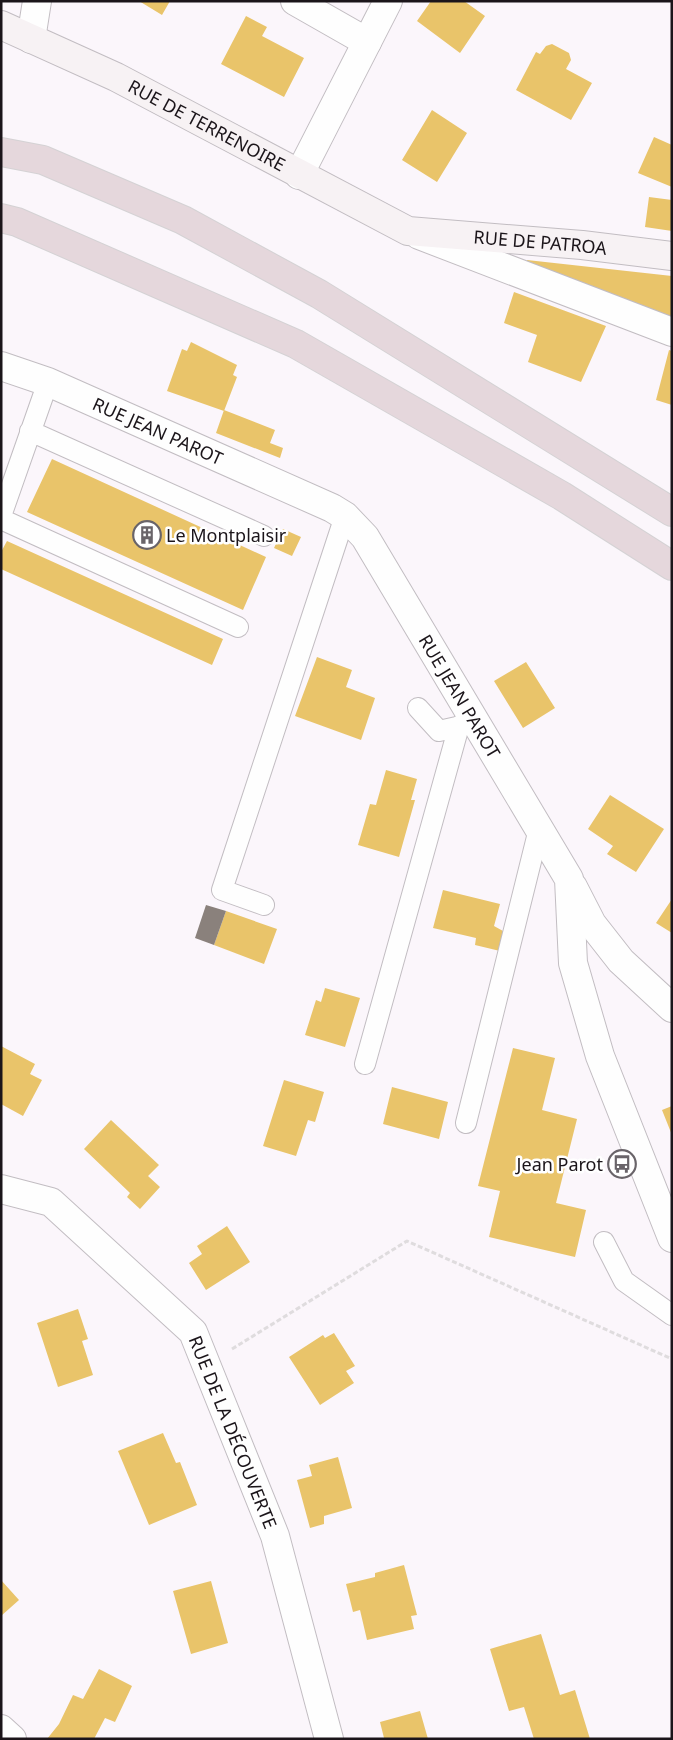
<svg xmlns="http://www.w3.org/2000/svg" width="673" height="1740" font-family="'Noto Sans',sans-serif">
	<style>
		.homes { fill: #e9c46a }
		.industry { fill: #8a817c }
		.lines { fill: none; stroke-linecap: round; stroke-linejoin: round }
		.lane-casing { stroke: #c2bdc2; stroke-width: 22 }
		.street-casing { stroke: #c2bdc2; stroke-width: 30 }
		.secondary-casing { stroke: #c2bdc2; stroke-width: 30 }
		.highway-casing { stroke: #d4d2d4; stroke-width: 30 }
		.path { stroke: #dfdcde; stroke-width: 3; stroke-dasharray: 5 2.5; stroke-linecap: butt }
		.lane { stroke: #fefefe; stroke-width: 20 }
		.street { stroke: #fefefe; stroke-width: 28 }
		.secondary { stroke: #f7f2f4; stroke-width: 28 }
		.highway { stroke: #e5d7dc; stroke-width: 28 }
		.labels { text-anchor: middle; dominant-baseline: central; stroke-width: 5; stroke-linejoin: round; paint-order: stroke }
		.street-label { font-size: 18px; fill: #1b151a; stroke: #fff }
		.poi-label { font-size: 18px; fill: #1b151a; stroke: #fff; text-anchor: start }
	</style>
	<rect width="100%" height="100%" fill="#fbf6fb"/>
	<path class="homes" d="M139 1H170L162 15Z
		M431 1H464L485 16 460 53 417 21Z
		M246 16 267 27 262 36 304 58 284 97 221 64Z
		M552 44 569 53 571 60 566 69 592 83 571 120 516 90 536 52 540 54 546 46Z
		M432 110 467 133 437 182 402 160Z
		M654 137 672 145V187L638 173Z
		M649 197 672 200V231L645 227Z
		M527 260 672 276V320L526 265Z
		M514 292 606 326 581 382 528 362 537 335 504 323Z
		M191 342 237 365 233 375 237 377 224 411 167 391 182 349 187 351Z
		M669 350 672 351V405L656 400Z
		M224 410 275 430 270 443 283 448 280 458 216 433Z
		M52 459 266 557 243 610 27 512Z
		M283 529 301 537 292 556 274 548Z
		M7 541 223 639 212 665 1 569V552Z
		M317 657 352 670 346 687 375 698 361 740 295 716Z
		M526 662 555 708 523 728 494 681Z
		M386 770 417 779 411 800H415L399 857 358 845 370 804 376 805Z
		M610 795 664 829 636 872 607 854 613 846 588 829Z
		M443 890 500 904 494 926 503 931 500 951 475 945 476 938 433 928Z
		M672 899V933L656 923Z
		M226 911 277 929 264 964 214 945Z
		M325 988 360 998 345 1047 305 1035 316 1000 321 1002Z
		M1 1046 35 1064 30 1074 42 1080 23 1116 1 1104Z
		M513 1048 555 1058 542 1110 577 1119 556 1203 586 1210 575 1257 489 1237 500 1191 478 1186Z
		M284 1080 324 1092 315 1122 308 1120 296 1156 263 1146Z
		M392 1087 448 1102 439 1139 383 1124Z
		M672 1106V1135L662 1110Z
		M111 1120 159 1165 148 1176 160 1187 140 1209 127 1197 130 1193 84 1149Z
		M227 1226 250 1262 206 1290 189 1263 202 1254 197 1246Z
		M78 1309 88 1339 82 1341 93 1375 58 1387 37 1323Z
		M334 1333 355 1366 346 1371 354 1383 320 1405 289 1357 323 1335 325 1338Z
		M163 1433 176 1463 180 1462 197 1505 149 1525 118 1451Z
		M338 1457 352 1508 324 1516V1524L310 1528 297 1480 312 1476 309 1465Z
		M404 1565 417 1615 411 1616 414 1629 367 1640 360 1610 353 1612 346 1584 375 1577V1573Z
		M1 1580 19 1600 1 1616Z
		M211 1581 228 1643 191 1654 173 1591Z
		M541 1634 560 1695 575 1690 590 1739H534L524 1707 509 1711 490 1649Z
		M99 1669 132 1686 115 1722 105 1718 94 1739H47L59 1724 73 1695 83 1699Z
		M420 1711 428 1739 384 1738 380 1722Z"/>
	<path class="industry" d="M206 905 226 911 214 945 195 938Z"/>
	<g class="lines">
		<defs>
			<path id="lane" d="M30 431 264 536
				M1 516 48 382
				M1 519 238 627
				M418 708 439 731 470 724
				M264 905 222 890 345 516
				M365 1064 459 726
				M466 1123 539 829
				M604 1242 624 1281 672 1315"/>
			<g id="street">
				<path d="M295 1 367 42"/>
				<path d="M31 39 37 1"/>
				<path d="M299 175 388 1"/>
				<path d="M419 235 672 332"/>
				<path id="s1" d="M1 366 48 382 332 508 345 516 365 537 569 879 573 963 600 1056 672 1238"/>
				<path d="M573 887 592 924 621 961 672 1008"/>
				<path id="s2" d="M1 1189 51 1202 193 1332 275 1536 329 1739"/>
				<path d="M1 1729 12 1739"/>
			</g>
			<g id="secondary">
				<path id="s3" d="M1 25 116 77 408 231 582 245 672 256"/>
			</g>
			<path id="highway" d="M1 152 43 160 183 220 319 294 672 512
				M1 218 17 222 296 344 562 496 672 566"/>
		</defs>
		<use href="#lane" class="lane-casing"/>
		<use href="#street" class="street-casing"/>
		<use href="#secondary" class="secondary-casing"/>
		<use href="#highway" class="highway-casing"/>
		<path class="path" d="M232 1349 407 1241 672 1359"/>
		<use href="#lane" class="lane"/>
		<use href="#street" class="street"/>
		<use href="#secondary" class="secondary"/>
		<use href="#highway" class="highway"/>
	</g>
	<defs>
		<symbol id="building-ring" viewBox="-11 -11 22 22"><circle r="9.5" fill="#fff" stroke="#696469" stroke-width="1.5"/><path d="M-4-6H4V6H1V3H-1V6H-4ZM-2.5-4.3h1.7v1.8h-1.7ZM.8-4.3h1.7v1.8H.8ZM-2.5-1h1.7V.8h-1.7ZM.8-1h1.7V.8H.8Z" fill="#696469"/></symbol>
		<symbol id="bus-ring" viewBox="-11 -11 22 22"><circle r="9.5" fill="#fff" stroke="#696469" stroke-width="1.5"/><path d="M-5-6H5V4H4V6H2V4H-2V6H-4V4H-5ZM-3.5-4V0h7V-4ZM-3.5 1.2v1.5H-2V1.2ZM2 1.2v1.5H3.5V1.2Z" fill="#696469"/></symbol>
	</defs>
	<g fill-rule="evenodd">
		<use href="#building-ring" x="131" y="519" width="32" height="32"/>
		<use href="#bus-ring" x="606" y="1148" width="32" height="32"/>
	</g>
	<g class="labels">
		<g class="street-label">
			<text stroke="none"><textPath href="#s3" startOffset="229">RUE DE TERRENOIRE</textPath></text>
			<text stroke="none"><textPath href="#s3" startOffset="589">RUE DE PATROA</textPath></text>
			<text stroke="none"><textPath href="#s1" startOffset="170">RUE JEAN PAROT</textPath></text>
			<text stroke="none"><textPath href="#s1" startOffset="590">RUE JEAN PAROT</textPath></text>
			<text stroke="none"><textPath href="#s2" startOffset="352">RUE DE LA DÉCOUVERTE</textPath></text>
		</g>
		<g class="poi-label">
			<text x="166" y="535">Le Montplaisir</text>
			<text x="603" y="1164" text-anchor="end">Jean Parot</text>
		</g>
	</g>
	<rect width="673" height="1740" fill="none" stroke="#1b151a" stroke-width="5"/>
</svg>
